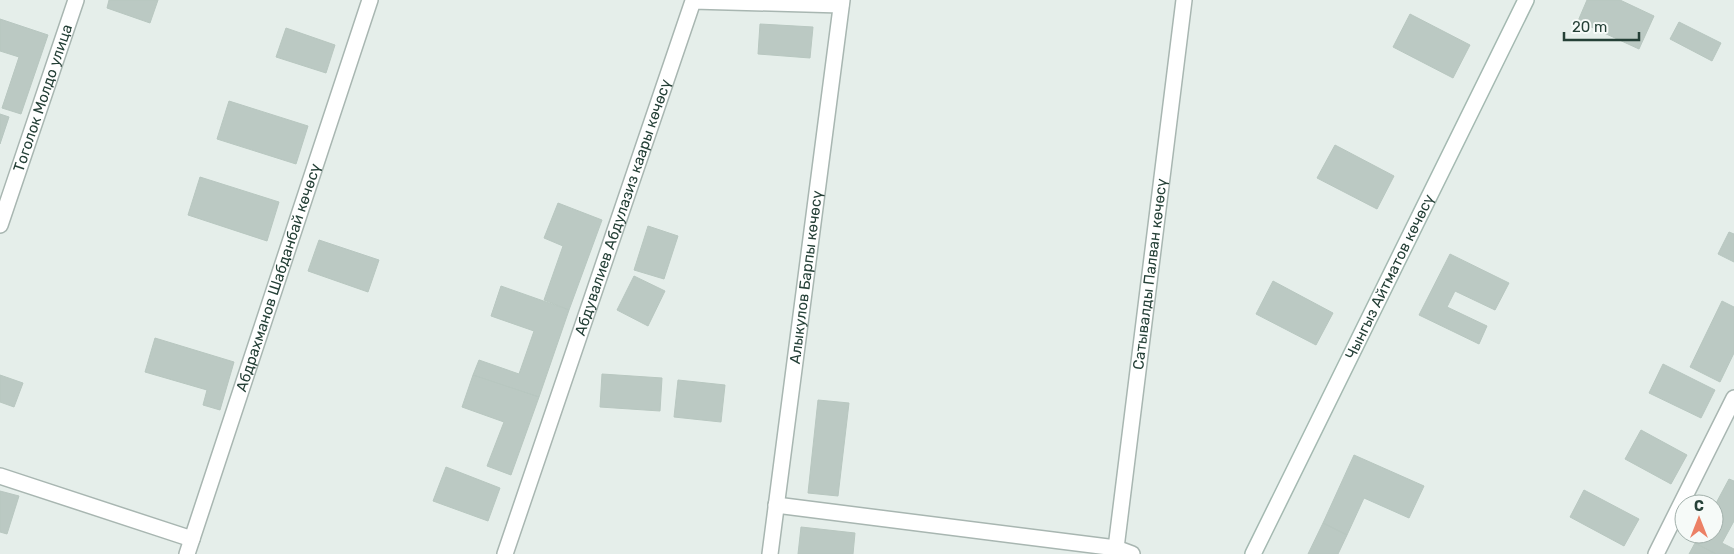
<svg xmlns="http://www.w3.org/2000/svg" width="1734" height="554" font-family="Rubik,sans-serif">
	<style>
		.building { fill: #bbc9c3; stroke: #b8c7c0 }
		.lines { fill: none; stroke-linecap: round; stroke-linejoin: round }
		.lane-casing { stroke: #a8b6b1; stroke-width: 18 }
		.street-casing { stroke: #a8b6b1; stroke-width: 18 }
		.secondary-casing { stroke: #a4b9b1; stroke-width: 18 }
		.lane { stroke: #fff; stroke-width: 15 }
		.street { stroke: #fff; stroke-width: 15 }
		.secondary { stroke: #fff; stroke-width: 15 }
		.labels { text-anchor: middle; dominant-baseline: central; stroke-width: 4.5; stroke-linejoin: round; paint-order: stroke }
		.street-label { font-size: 15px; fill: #254037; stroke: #f6faf8 }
	</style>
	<rect width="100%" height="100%" fill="#e5eeea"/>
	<path class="building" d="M109 0H158L150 23 107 8Z
		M1587 0H1620L1654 16 1639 49 1578 21Z
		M1410 14 1470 45 1453 78 1393 47Z
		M0 19 48 35 21 114 2 108 19 57 0 51Z
		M1679 22 1721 43 1712 61 1670 39Z
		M760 24 813 27 810 58 758 54Z
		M286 28 335 45 326 73 276 57Z
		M229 101 308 126 296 164 217 139Z
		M0 114 9 117 0 144Z
		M1335 145 1394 176 1377 209 1317 178Z
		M200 177 279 202 267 241 188 215Z
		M558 203 602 220 569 310 544 300 563 246 544 238Z
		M648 226 678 236 664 279 634 270Z
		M1729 232 1734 234V262L1718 254Z
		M319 240 379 260 368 292 308 271Z
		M1450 254 1509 283 1495 310 1455 291 1447 307 1487 326 1479 344 1419 315Z
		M634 276 665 291 648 326 617 310Z
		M1273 281 1333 313 1316 345 1256 314Z
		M501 286 569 310 539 397 473 375 479 360 519 374 534 331 491 316Z
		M1722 301 1734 307V353L1720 382 1690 367Z
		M155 338 234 362 220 410 203 405 207 390 145 372Z
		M1663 364 1715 390 1701 418 1649 393Z
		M602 374 662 378 660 411 600 407Z
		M0 375 23 383 14 407 0 402Z
		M473 375 539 397 511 475 487 466 504 422 462 407Z
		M678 380 725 385 721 422 674 417Z
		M818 400 849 403 838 496 808 493Z
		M1641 430 1687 455 1671 484 1625 459Z
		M1354 455 1424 486 1409 518 1364 498 1347 535 1323 523Z
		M446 467 500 488 488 521 433 501Z
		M1729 479 1734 481V521L1722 543 1734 549V554H1716L1695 543 1699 534H1714V507Z
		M1584 490 1639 519 1624 546 1570 517Z
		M0 491 19 496 7 534 0 532Z
		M1323 523 1347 535 1338 554H1308Z
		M801 527 855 533 853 554H798Z
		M1695 543 1716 554H1689Z"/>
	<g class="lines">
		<defs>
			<path id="lane" d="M0 476 192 539"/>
			<g id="street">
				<path id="s1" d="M0 225 76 0"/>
				<path d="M776 505 1116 548 1132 554"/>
				<path id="s2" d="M1116 548 1184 0"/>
				<path id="s3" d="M187 554 370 0"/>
				<path id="s4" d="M505 554 693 1 841 5"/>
				<path id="s5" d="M770 554 842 0"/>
				<path d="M1656 554 1734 398"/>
			</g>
			<g id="secondary">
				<path id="s6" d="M1253 554 1526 0"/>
			</g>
		</defs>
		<use href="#lane" class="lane-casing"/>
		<use href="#street" class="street-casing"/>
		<use href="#secondary" class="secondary-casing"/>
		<use href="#lane" class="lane"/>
		<use href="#street" class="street"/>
		<use href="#secondary" class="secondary"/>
	</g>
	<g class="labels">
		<g class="street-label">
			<text stroke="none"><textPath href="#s1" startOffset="134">Тоголок Молдо улица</textPath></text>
			<text stroke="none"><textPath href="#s4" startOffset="366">Абдувалиев Абдулазиз каары көчөсү</textPath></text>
			<text stroke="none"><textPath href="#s2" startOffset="276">Сатывалды Палван көчөсү</textPath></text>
			<text stroke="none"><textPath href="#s3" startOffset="291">Абдрахманов Шабданбай көчөсү</textPath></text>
			<text stroke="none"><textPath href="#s5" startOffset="279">Алыкулов Барпы көчөсү</textPath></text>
			<text stroke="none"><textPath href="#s6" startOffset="309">Чынгыз Айтматов көчөсү</textPath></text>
		</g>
	</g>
	<g transform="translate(1699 519)"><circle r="24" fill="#f6faf8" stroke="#a2b0ab"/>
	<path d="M0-4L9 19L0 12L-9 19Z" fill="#ec8065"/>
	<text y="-8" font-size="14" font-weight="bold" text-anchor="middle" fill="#254037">С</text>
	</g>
	<path d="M1564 32v8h75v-8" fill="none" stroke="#254037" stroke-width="2.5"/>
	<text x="1572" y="32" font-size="15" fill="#254037" stroke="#f6faf8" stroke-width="4" paint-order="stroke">20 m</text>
</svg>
